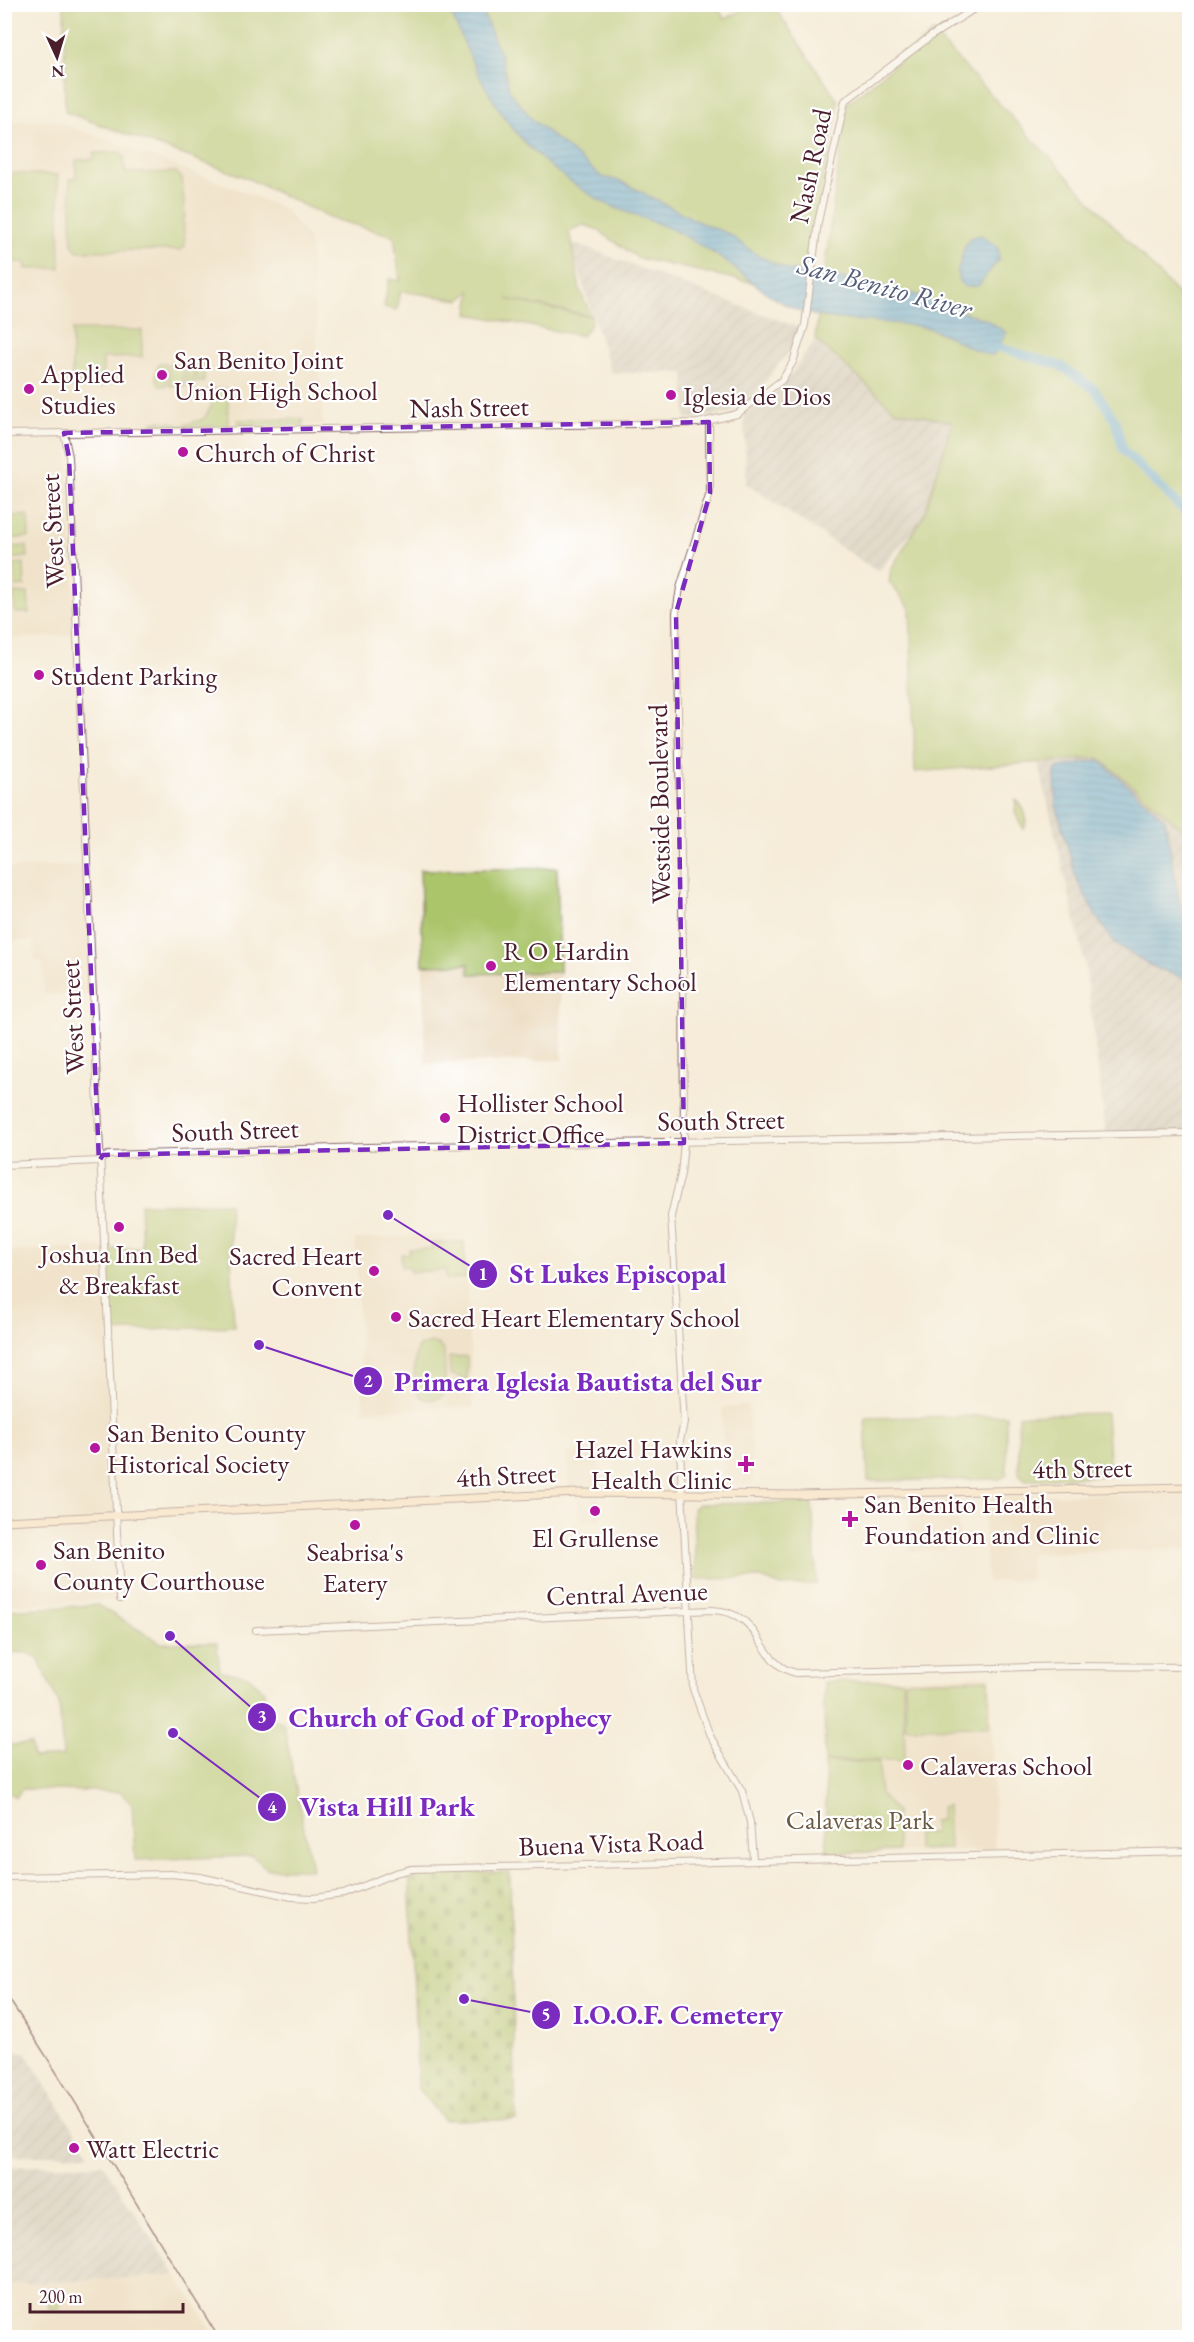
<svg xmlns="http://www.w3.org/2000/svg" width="1194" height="2342" font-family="'EB Garamond',serif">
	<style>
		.built { fill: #ead8ba }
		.industrial { fill: url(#industrial-furrows) }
		.green { fill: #abc56b; stroke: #7a724b; stroke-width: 1.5 }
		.cemetery { fill: url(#cemetery-stones); stroke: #7a724b; stroke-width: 1.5 }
		.water { fill: url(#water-rules); stroke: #546480; stroke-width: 1.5 }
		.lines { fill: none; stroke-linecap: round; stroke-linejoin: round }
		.river { stroke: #5ea8d6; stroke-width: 9 }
		.tertiary-casing { stroke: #866768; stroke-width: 8 }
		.secondary-casing { stroke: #866768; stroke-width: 9 }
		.tertiary { stroke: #fff; stroke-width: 6 }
		.secondary { stroke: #fde5c5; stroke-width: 7 }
		.rail { stroke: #4a1f2b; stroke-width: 1.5 }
		.marked { fill: none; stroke: #7b2cbf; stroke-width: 4.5; stroke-dasharray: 12 8; stroke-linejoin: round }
		.poi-dot { fill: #b5179e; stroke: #fff; stroke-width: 2 }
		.labels { text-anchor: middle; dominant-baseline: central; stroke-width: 4.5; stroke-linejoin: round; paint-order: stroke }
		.street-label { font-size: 27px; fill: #4a1f2b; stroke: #fff }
		.poi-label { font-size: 27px; fill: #4a1f2b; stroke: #fff; text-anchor: start }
		.park-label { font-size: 27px; fill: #6c5941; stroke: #fff }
		.water-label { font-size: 28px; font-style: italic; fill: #535d78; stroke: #fff }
		.leader { fill: none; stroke: #7b2cbf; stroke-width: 2 }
		.callout-dot { fill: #7b2cbf; stroke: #fff; stroke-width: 2 }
		.mark-label { font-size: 18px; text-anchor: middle; font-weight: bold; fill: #fff }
		.callout-label { font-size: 28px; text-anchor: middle; font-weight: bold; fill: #7b2cbf; stroke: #fff; stroke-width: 4.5; stroke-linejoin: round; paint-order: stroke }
	</style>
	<defs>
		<pattern id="industrial-furrows" width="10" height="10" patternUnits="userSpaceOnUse" patternTransform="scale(1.5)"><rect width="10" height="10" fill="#cac3b8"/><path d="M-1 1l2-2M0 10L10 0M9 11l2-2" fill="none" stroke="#afa79e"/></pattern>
		<pattern id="cemetery-stones" width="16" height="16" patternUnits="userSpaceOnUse" patternTransform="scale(1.5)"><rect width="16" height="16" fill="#abc56b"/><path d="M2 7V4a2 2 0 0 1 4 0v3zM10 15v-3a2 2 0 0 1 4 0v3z" fill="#8d9f58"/></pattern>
		<pattern id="water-rules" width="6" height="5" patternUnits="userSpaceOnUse" patternTransform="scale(1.5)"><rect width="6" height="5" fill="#5ea8d6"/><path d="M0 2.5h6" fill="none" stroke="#5088ae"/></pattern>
	</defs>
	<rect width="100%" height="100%" fill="#fff"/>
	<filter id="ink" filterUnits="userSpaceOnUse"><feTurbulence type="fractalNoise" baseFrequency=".0167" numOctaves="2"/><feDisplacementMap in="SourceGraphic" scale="12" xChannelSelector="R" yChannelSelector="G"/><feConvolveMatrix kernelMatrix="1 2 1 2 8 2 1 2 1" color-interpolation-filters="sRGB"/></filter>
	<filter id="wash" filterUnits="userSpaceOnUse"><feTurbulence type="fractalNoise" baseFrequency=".008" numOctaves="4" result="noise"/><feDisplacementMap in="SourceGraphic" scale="24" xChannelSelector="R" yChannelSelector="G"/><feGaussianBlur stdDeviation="1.35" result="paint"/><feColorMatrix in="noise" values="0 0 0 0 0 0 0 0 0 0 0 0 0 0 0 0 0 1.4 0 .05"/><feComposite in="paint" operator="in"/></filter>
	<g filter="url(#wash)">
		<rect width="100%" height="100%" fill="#f6ecd9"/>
		<path class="built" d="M53 120 245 192 286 210 309 239 324 425 67 432 76 635 5 639V121Z
			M87 865 92 993 44 995 42 962 35 961 34 940 5 941 4 868Z
			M558 868 562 1060 425 1064 421 871Z
			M465 1233 473 1407 363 1411 355 1239Z
			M104 1246 120 1599 5 1605V1251Z
			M749 1405 753 1484 724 1485 722 1408Z
			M598 1451 601 1487 568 1490 566 1453Z
			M1189 1492V1549L1031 1554V1580L987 1582 983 1496Z
			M598 1496 601 1502 602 1520 579 1521 577 1498Z
			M959 1499V1539L947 1542 943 1550 913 1551 910 1548 908 1504 910 1501Z
			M991 1675 995 1850 825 1855 823 1680Z
			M176 2275 217 2337 5 2338V2285Z"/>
		<path class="industrial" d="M569 241 805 330 764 384 746 404 726 414 686 419 684 373H611Z
			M815 341 894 410 951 421 927 515 878 572 746 484 744 412 777 392Z
			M1093 745 1189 819V1133L1106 1134 1085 964 1036 752Z
			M26 2052 45 2085 90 2154 5 2156V2053Z
			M103 2164 176 2275 5 2285V2167Z"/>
		<path class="green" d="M715 4 725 19 752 5H773L838 101 801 307 768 286 638 258 596 229 584 225 569 231 580 290 591 316 507 299 591 317V324L582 336 468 314 471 291 460 300 401 291 397 310 384 307 389 279 400 281 394 236 330 218 247 178 65 112 64 5Z
			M933 33 1189 306V834L1099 758 915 772 910 608 889 582 891 569 925 513 952 422 895 410 815 339 847 104Z
			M119 152 124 157 125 173 176 172 182 178 185 217H183L185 246 181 250 78 251 72 245 70 179 76 178V160L94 159V153Z
			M11 173 58 175 60 268 26 269 25 262H13V241H6C5 228 2 214 4 201 6 191 12 185 11 173Z
			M72 330H142V357L103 358V387H72Z
			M184 362V386H169V363Z
			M187 362H194V386H187Z
			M196 362H204V382H197Z
			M159 363H166V386H160C155 379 155 371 159 363Z
			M208 389H225L228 391V426L149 428 154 421 171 422 181 426 204 419 212 405Z
			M303 419V425L238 426V420Z
			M28 515 29 537 6 539 5 517Z
			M27 546 28 557 7 559 6 547Z
			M24 563 25 586 15 587 14 564Z
			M14 593H28L29 613H15Z
			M1016 800C1025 807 1029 819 1024 830L1015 813Z
			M557 868 560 972 469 974V964L423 965 420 870Z
			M229 1203 234 1326 111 1332 106 1249 142 1248 140 1204Z
			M464 1242 465 1278 446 1279 445 1270 410 1272 409 1266 402 1267 401 1254H409V1249H432V1243Z
			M432 1343 438 1344 444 1351 446 1391 439 1398C433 1400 426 1401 421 1397 412 1391 413 1354 419 1346Z
			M449 1357H467V1380L450 1374Z
			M1106 1413 1110 1475 1025 1480 1019 1474 1018 1415Z
			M1006 1415 1007 1474 1001 1479 868 1481 865 1418Z
			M812 1502 817 1584 781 1586 761 1578 696 1579 693 1509 698 1504Z
			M97 1605 161 1643H217L220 1671 248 1676 264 1691 265 1717 283 1722 312 1869H268L252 1856 135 1860 132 1805 121 1792 22 1789 16 1797 5 1791V1745L31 1744 33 1758 63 1756 59 1704 37 1657 28 1653 5 1652V1610Z
			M989 1679V1727L906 1728 905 1681Z
			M903 1680 905 1760 825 1761 824 1682Z
			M825 1762H879L880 1794 896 1812 898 1851 827 1853Z
			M947 1805 949 1849 917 1850V1833H934L933 1821 941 1820V1807Z
			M49 2288H59L60 2309H49Z"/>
		<path class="cemetery" d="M409 1872H510L516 2120H444L418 2089Z"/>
		<path class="water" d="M448 5H477L483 12 500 54 510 92 533 120 602 177 620 181 701 223 729 234 757 255 788 270 855 280 922 296 934 303 985 319 1007 333 993 355C977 356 947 332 927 328 890 320 851 323 814 315 773 307 745 272 710 251 697 244 685 235 671 229 648 219 621 212 599 200 510 147 486 98 448 5Z
			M981 235 998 248 999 259 978 286 965 287 959 281 957 272C963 260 961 248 970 238Z
			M1099 760 1165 819 1179 899 1189 935V980L1154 967 1116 945 1097 918 1076 878 1056 804 1055 772 1058 768Z"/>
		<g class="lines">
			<path class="river" d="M987 344 989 348 998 347 1061 366 1095 390 1115 420 1123 450 1190 517"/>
		</g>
	</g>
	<g filter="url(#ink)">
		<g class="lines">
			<defs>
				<path id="tertiary" d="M709 422 710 493 680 588 676 613 683 952 684 1143 681 1174 671 1216 684 1423 680 1440 681 1472 693 1689 710 1736 742 1791 750 1822 753 1859
					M64 433 69 457 120 1599
					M4 434 698 423 737 414 782 380 793 362 805 325 818 222 845 101 931 36 982 4
					M4 1165 99 1161 108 1155 367 1147 1190 1133
					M256 1630 712 1610C766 1612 755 1664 796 1673L1073 1666 1190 1667
					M4 1877 171 1874 200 1877 292 1897 313 1898 344 1894 395 1873 412 1869 1190 1851"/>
				<path id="secondary" d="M4 1521 579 1493 798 1495 1190 1487"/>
			</defs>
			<use href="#tertiary" class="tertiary-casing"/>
			<use href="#secondary" class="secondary-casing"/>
			<use href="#tertiary" class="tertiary"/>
			<use href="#secondary" class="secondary"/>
			<path class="rail" d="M4 1992C80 2104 146 2223 219 2338"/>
		</g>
	</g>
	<path d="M0 0H1194V2342H0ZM709 422 710 493 676 613 684 1143 103 1155 99 1161 69 457 64 433Z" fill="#f6ecd9" fill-opacity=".55" fill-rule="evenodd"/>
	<path class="marked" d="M709 422 710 493 676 613 684 1143 103 1155 99 1161 69 457 64 433Z"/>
	<g class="poi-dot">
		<circle cx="162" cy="375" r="6"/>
		<circle cx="29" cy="389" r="6"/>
		<circle cx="671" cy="395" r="6"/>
		<circle cx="183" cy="452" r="6"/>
		<circle cx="39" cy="675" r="6"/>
		<circle cx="491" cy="966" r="6"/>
		<circle cx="445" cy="1118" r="6"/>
		<circle cx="119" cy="1227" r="6"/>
		<circle cx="374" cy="1271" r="6"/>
		<circle cx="396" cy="1317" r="6"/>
		<circle cx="95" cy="1448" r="6"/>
		<path d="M743 1455h6v6h6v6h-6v6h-6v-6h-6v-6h6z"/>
		<circle cx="595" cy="1511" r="6"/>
		<path d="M847 1510h6v6h6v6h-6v6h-6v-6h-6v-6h6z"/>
		<circle cx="355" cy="1525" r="6"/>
		<circle cx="41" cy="1565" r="6"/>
		<circle cx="908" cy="1765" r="6"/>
		<circle cx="74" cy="2148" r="6"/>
	</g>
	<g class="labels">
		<g class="street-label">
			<text transform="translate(810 166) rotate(-78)">Nash Road</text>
			<text transform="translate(469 407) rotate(-1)">Nash Street</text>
			<text transform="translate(52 531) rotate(-93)">West Street</text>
			<text transform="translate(659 804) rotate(-91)">Westside Boulevard</text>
			<text transform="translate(72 1017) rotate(-93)">West Street</text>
			<text transform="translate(721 1120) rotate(-1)">South Street</text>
			<text transform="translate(235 1130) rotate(-2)">South Street</text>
			<text transform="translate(1082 1468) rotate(-1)">4th Street</text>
			<text transform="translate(506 1475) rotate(-3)">4th Street</text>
			<text transform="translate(627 1593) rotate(-2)">Central Avenue</text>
			<text transform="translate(611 1843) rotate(-2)">Buena Vista Road</text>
		</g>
		<g class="poi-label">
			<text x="174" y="359">San Benito Joint<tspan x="174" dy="31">Union High School</tspan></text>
			<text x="41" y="373">Applied<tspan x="41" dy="31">Studies</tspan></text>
			<text x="683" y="395">Iglesia de Dios</text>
			<text x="195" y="452">Church of Christ</text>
			<text x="51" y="675">Student Parking</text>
			<text x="503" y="950">R O Hardin<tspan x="503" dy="31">Elementary School</tspan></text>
			<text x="457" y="1102">Hollister School<tspan x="457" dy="31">District Office</tspan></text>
			<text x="119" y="1253" text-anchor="middle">Joshua Inn Bed<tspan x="119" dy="31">&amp; Breakfast</tspan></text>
			<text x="362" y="1255" text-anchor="end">Sacred Heart<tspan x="362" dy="31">Convent</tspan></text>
			<text x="408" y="1317">Sacred Heart Elementary School</text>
			<text x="107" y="1432">San Benito County<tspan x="107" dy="31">Historical Society</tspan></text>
			<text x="732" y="1448" text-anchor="end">Hazel Hawkins<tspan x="732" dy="31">Health Clinic</tspan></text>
			<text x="864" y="1503">San Benito Health<tspan x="864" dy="31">Foundation and Clinic</tspan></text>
			<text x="595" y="1537" text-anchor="middle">El Grullense</text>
			<text x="53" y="1549">San Benito<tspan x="53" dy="31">County Courthouse</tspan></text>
			<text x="355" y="1551" text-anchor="middle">Seabrisa's<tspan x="355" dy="31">Eatery</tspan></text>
			<text x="920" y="1765">Calaveras School</text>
			<text x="86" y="2148">Watt Electric</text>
		</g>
		<g class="park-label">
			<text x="860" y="1819">Calaveras Park</text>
		</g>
		<g class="water-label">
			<text transform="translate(885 286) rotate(15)">San Benito River</text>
		</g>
	</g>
	<path class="leader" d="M388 1215L483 1274M259 1345L368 1381M170 1636L262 1717M173 1733L272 1807M464 1999L546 2015"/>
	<g class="callout-dot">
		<circle cx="388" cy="1215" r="6"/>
		<circle cx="259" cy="1345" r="6"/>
		<circle cx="170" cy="1636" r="6"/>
		<circle cx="173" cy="1733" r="6"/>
		<circle cx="464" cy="1999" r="6"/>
		<circle cx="483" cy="1274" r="15"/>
		<circle cx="368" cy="1381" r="15"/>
		<circle cx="262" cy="1717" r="15"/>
		<circle cx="272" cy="1807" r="15"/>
		<circle cx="546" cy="2015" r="15"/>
	</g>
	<g class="mark-label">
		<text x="483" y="1280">1</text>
		<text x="368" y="1387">2</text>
		<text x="262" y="1723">3</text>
		<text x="272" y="1813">4</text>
		<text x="546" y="2021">5</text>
	</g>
	<g class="callout-label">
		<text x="618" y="1283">St Lukes Episcopal</text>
		<text x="578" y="1391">Primera Iglesia Bautista del Sur</text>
		<text x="450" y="1727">Church of God of Prophecy</text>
		<text x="387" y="1816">Vista Hill Park</text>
		<text x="678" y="2024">I.O.O.F. Cemetery</text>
	</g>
	<rect width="1194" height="2342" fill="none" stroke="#fff" stroke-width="24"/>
	<g transform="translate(57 57) rotate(176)" stroke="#ffffff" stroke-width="4.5" paint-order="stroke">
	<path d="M0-4.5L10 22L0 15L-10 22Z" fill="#4a1f2b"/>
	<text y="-9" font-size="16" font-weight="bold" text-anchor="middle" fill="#4a1f2b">N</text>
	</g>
	<path d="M30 2303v9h153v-9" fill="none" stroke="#4a1f2b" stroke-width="3"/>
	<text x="39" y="2303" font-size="18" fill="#4a1f2b" stroke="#ffffff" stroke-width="4.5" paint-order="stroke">200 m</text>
</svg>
